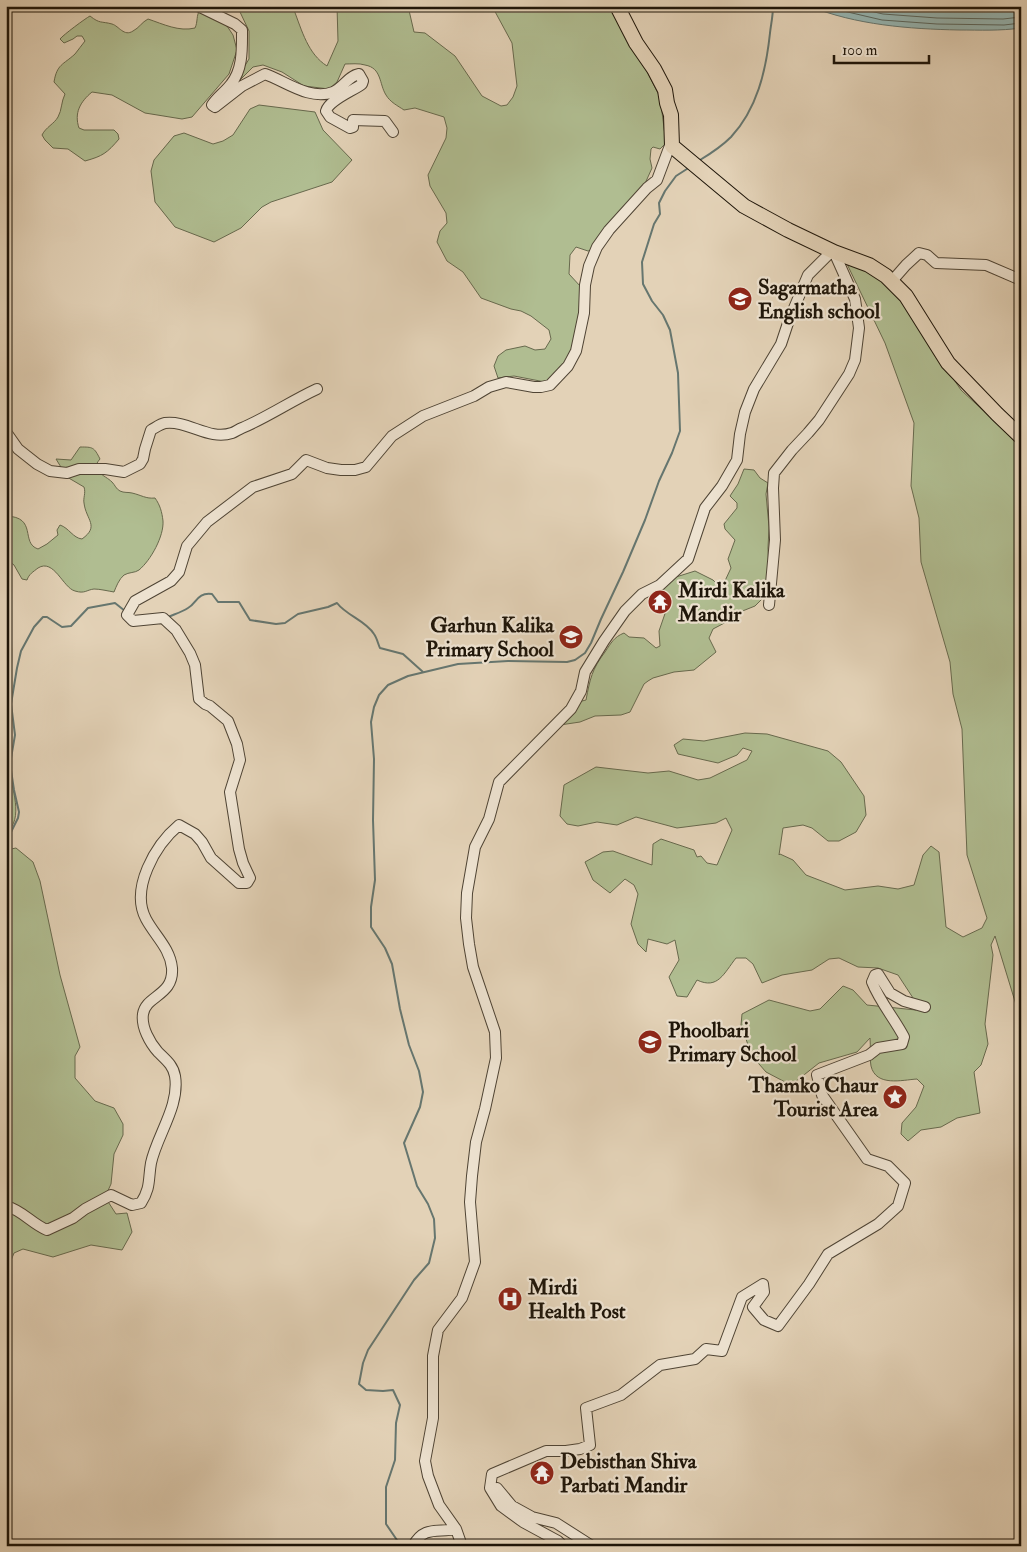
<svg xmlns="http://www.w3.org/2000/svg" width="1027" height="1552" font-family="'IM FELL Double Pica',serif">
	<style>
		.green { fill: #b0bd91; stroke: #67694d }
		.water { fill: #96b6b3; stroke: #66766f }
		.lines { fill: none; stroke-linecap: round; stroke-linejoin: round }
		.shore { stroke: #5a665e; stroke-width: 1 }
		.stream { stroke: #66766f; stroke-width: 2 }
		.minor-casing { stroke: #4f4434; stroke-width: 12 }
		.highway-casing { stroke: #1e1509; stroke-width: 16 }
		.minor { stroke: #ede2d0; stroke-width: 10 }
		.highway { stroke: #e3d2b7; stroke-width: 14 }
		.labels { text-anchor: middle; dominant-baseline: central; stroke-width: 4.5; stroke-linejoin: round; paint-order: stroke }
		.poi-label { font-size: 21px; font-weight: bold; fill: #1e1509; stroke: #ede2d0; text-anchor: start }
	</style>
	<rect width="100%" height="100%" fill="#e3d2b7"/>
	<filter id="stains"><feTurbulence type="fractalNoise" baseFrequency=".004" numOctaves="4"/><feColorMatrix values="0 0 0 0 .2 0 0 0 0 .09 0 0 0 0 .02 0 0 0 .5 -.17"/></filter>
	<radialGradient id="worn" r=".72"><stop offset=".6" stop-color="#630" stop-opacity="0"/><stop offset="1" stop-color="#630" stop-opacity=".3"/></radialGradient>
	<path class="green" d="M235 6H294V10C302 31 308 54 327 66L338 41 337 6H408L414 32 425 33 455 56 482 96 501 106 507 105 513 97 517 86 512 43 492 6H613L660 97 666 143 660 149 653 147 651 149 650 159 652 168 643 188 592 250 588 251 576 247 570 255 569 274 581 287 583 304 571 354 552 379 545 382 514 376 498 378 494 366 498 356 506 350 525 346 535 350 545 349 551 339 549 330 531 316 521 311 511 309 481 298 463 272 447 261 437 242 440 231 447 223 446 213 430 186 428 175 446 138 447 128 444 117 415 108 404 110C398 106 390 102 386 95 379 84 382 68 365 65 359 63 351 64 345 64L337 82 329 89 304 86 282 72 263 65 253 67 234 86 238 77 249 59V31L240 12Z
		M200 10 227 26 233 35 237 50 229 74 192 117 182 119 145 113 112 95 92 92C80 102 74 113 79 128L84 130H114L118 134 119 139C107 153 103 156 85 161L68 149 53 148 45 140 42 135C46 127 54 124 58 117 62 110 61 102 65 94L54 82C57 64 63 65 75 54 78 50 82 45 85 41L82 36H77L73 39 64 43 60 39C63 35 86 18 90 16 100 24 101 21 112 24 119 26 124 37 133 31 139 28 142 22 148 19 163 24 179 32 195 28 198 22 196 15 200 10Z
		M259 105 315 112 323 130 352 160 332 182 271 202 262 207 241 228 214 242 175 227 155 202 151 171 154 160 174 136 184 133 213 144 223 141 233 135 250 109Z
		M847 264 875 273 893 290 961 390 1018 443 1021 448V1065L1018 1051 1017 1008 995 936 991 945 993 955 985 1024 988 1044 981 1065 974 1072 980 1113 957 1118 941 1127 921 1130 908 1141 901 1134 902 1123 916 1107 924 1086 917 1079C902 1080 876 1087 871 1066 869 1057 871 1047 870 1038L857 1052 819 1063 795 1082H785L766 1072 752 1056 741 1025 742 1014 769 1000 810 1011 820 1009 843 986 853 990 867 1005 916 1010 915 1001 898 975 878 968 858 967 839 958 829 959 812 970 782 975 762 983 753 964 746 958H736C724 973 718 990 697 980L687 997 677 996 669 977 679 960 675 940 667 944 648 939 646 952 638 944 631 924 638 894 634 885 625 879 610 893 593 880 585 862 603 852 613 851 652 865 653 844 661 839 694 850 697 857 701 856 707 863 717 865 732 830 726 818 716 823 677 828 636 817 617 825 597 822 578 826 567 824 560 816 564 785 596 767 648 773 669 771 698 780 710 778 747 760 752 751 743 748 737 755 718 763 678 754 674 745 683 739 704 741 745 733 767 734 828 751 841 762 864 796 866 815 856 832 839 841H828L812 828 803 825 783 828 779 855 780 854 793 860 806 875 845 890 878 886 898 889 914 885 923 855 931 846 939 852 946 927 963 937 982 928 987 918 967 855 962 729 953 694 950 662 921 562 919 518 911 486 914 423 885 343Z
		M80 447C93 447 94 447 100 459 89 471 105 475 112 482 115 485 116 489 120 491 124 493 128 492 132 493 141 495 146 499 155 498 160 505 162 512 163 521 164 536 151 560 139 570 135 573 129 572 124 575 119 579 116 587 114 592 108 591 100 589 94 589 86 590 85 594 75 591 63 588 54 558 38 568 33 572 29 574 27 580L22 579 14 565 9 561 6 563V516C38 517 20 543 38 549L47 544 58 535 57 530 60 525C69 528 73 538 82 539 100 526 86 520 84 503 83 498 86 493 84 487L67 477 56 459 71 460Z
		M744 469 754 470 760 478 768 483 766 494 769 527 768 548 769 576 762 599 755 606 740 612 732 619 713 629 709 638 716 652 694 670 674 672 653 678 648 681 644 684 630 712 621 715 595 716 580 722 560 725 578 702 586 700C590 679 592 669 605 652 611 643 614 637 624 633L629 637 644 638 656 648 660 646 659 631 669 602 660 591 676 577 695 571 713 580 720 587 724 583 731 568 728 559 735 540 725 529 724 524 737 508V503L730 496 738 484Z
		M6 635 11 638C14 671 7 698 7 730 7 742 7 756 9 768 11 788 25 818 6 833Z
		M16 848 33 862 40 881 60 975 80 1047 75 1056V1078L95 1101 114 1108 123 1124V1135L114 1154 111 1184 105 1197 116 1214 127 1213 132 1232 122 1250 91 1245 53 1257 23 1249 14 1253 6 1273V850Z"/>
	<path class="water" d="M809 6H1021V28C1000 31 980 30 959 30 909 29 856 25 809 6Z"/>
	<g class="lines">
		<path class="shore" d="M822 6 882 20 937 24 1004 25 1021 23
			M848 6 883 14 937 18 1003 19 1021 17
			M882 6 938 11H1003L1021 9"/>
		<path class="stream" d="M700 160C710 154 722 146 731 137 757 109 766 71 770 33 771 24 773 16 773 6
			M168 617C175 614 182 612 188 608 197 603 197 592 212 594L218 602H239L250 620 276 624 285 623 298 614 328 607 337 603C347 616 365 620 374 634 377 638 378 644 380 648L403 654 423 672
			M6 838 9 836 18 818 19 812 14 790 10 764 15 735 11 704 17 668 21 651 34 627 43 617H47L62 627 71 626 88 608 115 603 125 611
			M401 1546 386 1524V1487L395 1460 396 1423 400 1405 393 1390 383 1391 366 1390 359 1384 363 1363 368 1350 414 1280 429 1263 435 1238 434 1219 428 1204 417 1186 404 1143 420 1107 423 1092 419 1071 409 1045 400 1009 392 964 385 948 371 927V907L375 880 373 820 374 759 371 722 374 707 379 695 388 685 408 676 458 664 508 661 567 662 575 660 585 653 591 643 601 619 623 572 645 520 659 481 672 453 680 431 678 373 670 330 663 315 652 301 643 284 642 262 654 224 660 214 659 203 665 191 676 176 690 167"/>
		<defs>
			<path id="minor" d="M198 6 235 24 242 30C242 49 243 69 231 84 225 92 217 97 212 105L215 107 242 86 265 74C285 81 310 101 333 92 344 87 348 76 359 74L363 81 362 84C353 91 329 100 326 111L330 117 350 128 353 127V120L385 121 393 132
				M892 281 906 265 919 253 927 255 936 263 986 265 1021 280
				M6 432 18 449 37 464 50 471 67 473 79 469H105L124 472 140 464 143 459 145 449 151 430C155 428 160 424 165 423 188 420 209 441 232 433 235 432 239 429 242 428 268 417 291 401 317 389
				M769 605 775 540 773 488 774 473 792 450 808 433 819 420 849 374 855 360 859 328 855 299 834 252
				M6 1206C22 1210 32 1224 47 1230L73 1218 85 1209 111 1195 132 1205 141 1203C151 1187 148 1180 151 1163 157 1135 180 1106 175 1076 173 1065 166 1060 158 1052 150 1043 141 1027 143 1014 146 995 174 996 172 968 170 948 155 936 146 919 130 889 155 845 179 825L195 834 202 842 211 858 239 883H247L250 878 243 863 239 849 230 792 240 760 237 744 228 721 210 706 205 704 199 699 195 665 190 653 176 630 163 618 133 621 127 615 135 601 171 581 179 572 187 546 207 522 253 487 292 474 306 460 327 468 341 470H355L366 467 392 436 423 416 474 396 489 387 506 382 534 387H541L550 385 568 366 576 351 584 313 585 285 589 266 597 247 609 230 647 188 657 180 672 140
				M497 1488 512 1506 532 1517 556 1523 592 1546
				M413 1546C424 1525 438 1533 456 1529
				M462 1546 456 1529 439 1505 428 1476 425 1461 433 1418V1356L438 1330 462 1298 475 1262 470 1202 472 1176 476 1142 485 1109 496 1058 495 1032 473 967 469 944 466 918 467 893 475 847 489 819 499 782 571 709 581 691 585 672 604 641 625 611 642 594 660 585 688 559 705 508 722 486 737 460 740 434 745 412 754 389 781 344 789 320 808 275 832 251
				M563 1546 558 1541 523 1522 501 1506 490 1488 492 1474 546 1451H566L580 1449 590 1445 586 1408 621 1395 660 1365 695 1359 706 1349 722 1351 742 1297 763 1284 764 1292 753 1307 764 1320 778 1326 809 1284 828 1254 878 1224 898 1206 905 1183 888 1166 867 1159 822 1095 817 1075 869 1055 878 1048 902 1044 904 1037C894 1018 880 1002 872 982L875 975 878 974 890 993 904 1001 925 1007"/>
			<path id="highway" d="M617 6 636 43 654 69 665 90 667 103 671 115 672 146 744 206 788 230 834 252 869 265 886 276 906 296 948 363 997 414 1021 437"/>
		</defs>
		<use href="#minor" class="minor-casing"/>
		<use href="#highway" class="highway-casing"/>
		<use href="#minor" class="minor"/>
		<use href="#highway" class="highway"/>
	</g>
	<defs>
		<symbol id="school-disc" viewBox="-11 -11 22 22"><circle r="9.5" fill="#8f2418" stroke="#ede2d0"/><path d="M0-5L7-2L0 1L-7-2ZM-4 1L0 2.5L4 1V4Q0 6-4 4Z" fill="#fff"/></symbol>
		<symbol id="temple-disc" viewBox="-11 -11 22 22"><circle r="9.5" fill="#8f2418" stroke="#ede2d0"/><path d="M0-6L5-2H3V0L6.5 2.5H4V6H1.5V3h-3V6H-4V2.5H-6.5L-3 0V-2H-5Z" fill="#fff"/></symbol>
		<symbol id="sight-disc" viewBox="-11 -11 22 22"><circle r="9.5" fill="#8f2418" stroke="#ede2d0"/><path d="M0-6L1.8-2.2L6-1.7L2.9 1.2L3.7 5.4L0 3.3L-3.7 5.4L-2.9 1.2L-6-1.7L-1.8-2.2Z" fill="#fff"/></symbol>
		<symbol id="hospital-disc" viewBox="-11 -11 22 22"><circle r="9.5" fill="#8f2418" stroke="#ede2d0"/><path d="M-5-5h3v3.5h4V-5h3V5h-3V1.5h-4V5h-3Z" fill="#fff"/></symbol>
	</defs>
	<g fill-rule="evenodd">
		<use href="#school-disc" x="726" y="285" width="28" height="28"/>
		<use href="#temple-disc" x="646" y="588" width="28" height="28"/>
		<use href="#school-disc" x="557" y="623" width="28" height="28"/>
		<use href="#school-disc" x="636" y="1028" width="28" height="28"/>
		<use href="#sight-disc" x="881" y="1083" width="28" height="28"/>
		<use href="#hospital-disc" x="496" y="1285" width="28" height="28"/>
		<use href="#temple-disc" x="528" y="1459" width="28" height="28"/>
	</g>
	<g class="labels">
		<g class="poi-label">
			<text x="758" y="287">Sagarmatha<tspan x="758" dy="24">English school</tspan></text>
			<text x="678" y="590">Mirdi Kalika<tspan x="678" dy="24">Mandir</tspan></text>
			<text x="554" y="625" text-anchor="end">Garhun Kalika<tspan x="554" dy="24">Primary School</tspan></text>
			<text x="668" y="1030">Phoolbari<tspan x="668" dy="24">Primary School</tspan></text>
			<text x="878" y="1085" text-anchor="end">Thamko Chaur<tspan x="878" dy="24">Tourist Area</tspan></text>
			<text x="528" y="1287">Mirdi<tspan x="528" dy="24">Health Post</tspan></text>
			<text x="560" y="1461">Debisthan Shiva<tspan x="560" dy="24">Parbati Mandir</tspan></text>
		</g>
	</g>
	<rect width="1027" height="1552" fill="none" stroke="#e3d2b7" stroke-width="25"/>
	<rect x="8" y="8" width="1012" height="1537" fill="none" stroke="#1e1509" stroke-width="2.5"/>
	<rect x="12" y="12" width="1002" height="1527" fill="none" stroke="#1e1509"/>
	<path d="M834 55v8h95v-8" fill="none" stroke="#1e1509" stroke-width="2.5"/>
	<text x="842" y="55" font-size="15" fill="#1e1509" stroke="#ede2d0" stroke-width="4" paint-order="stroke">100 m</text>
	<rect width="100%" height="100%" filter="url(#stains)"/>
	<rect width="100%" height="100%" fill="url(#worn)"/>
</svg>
